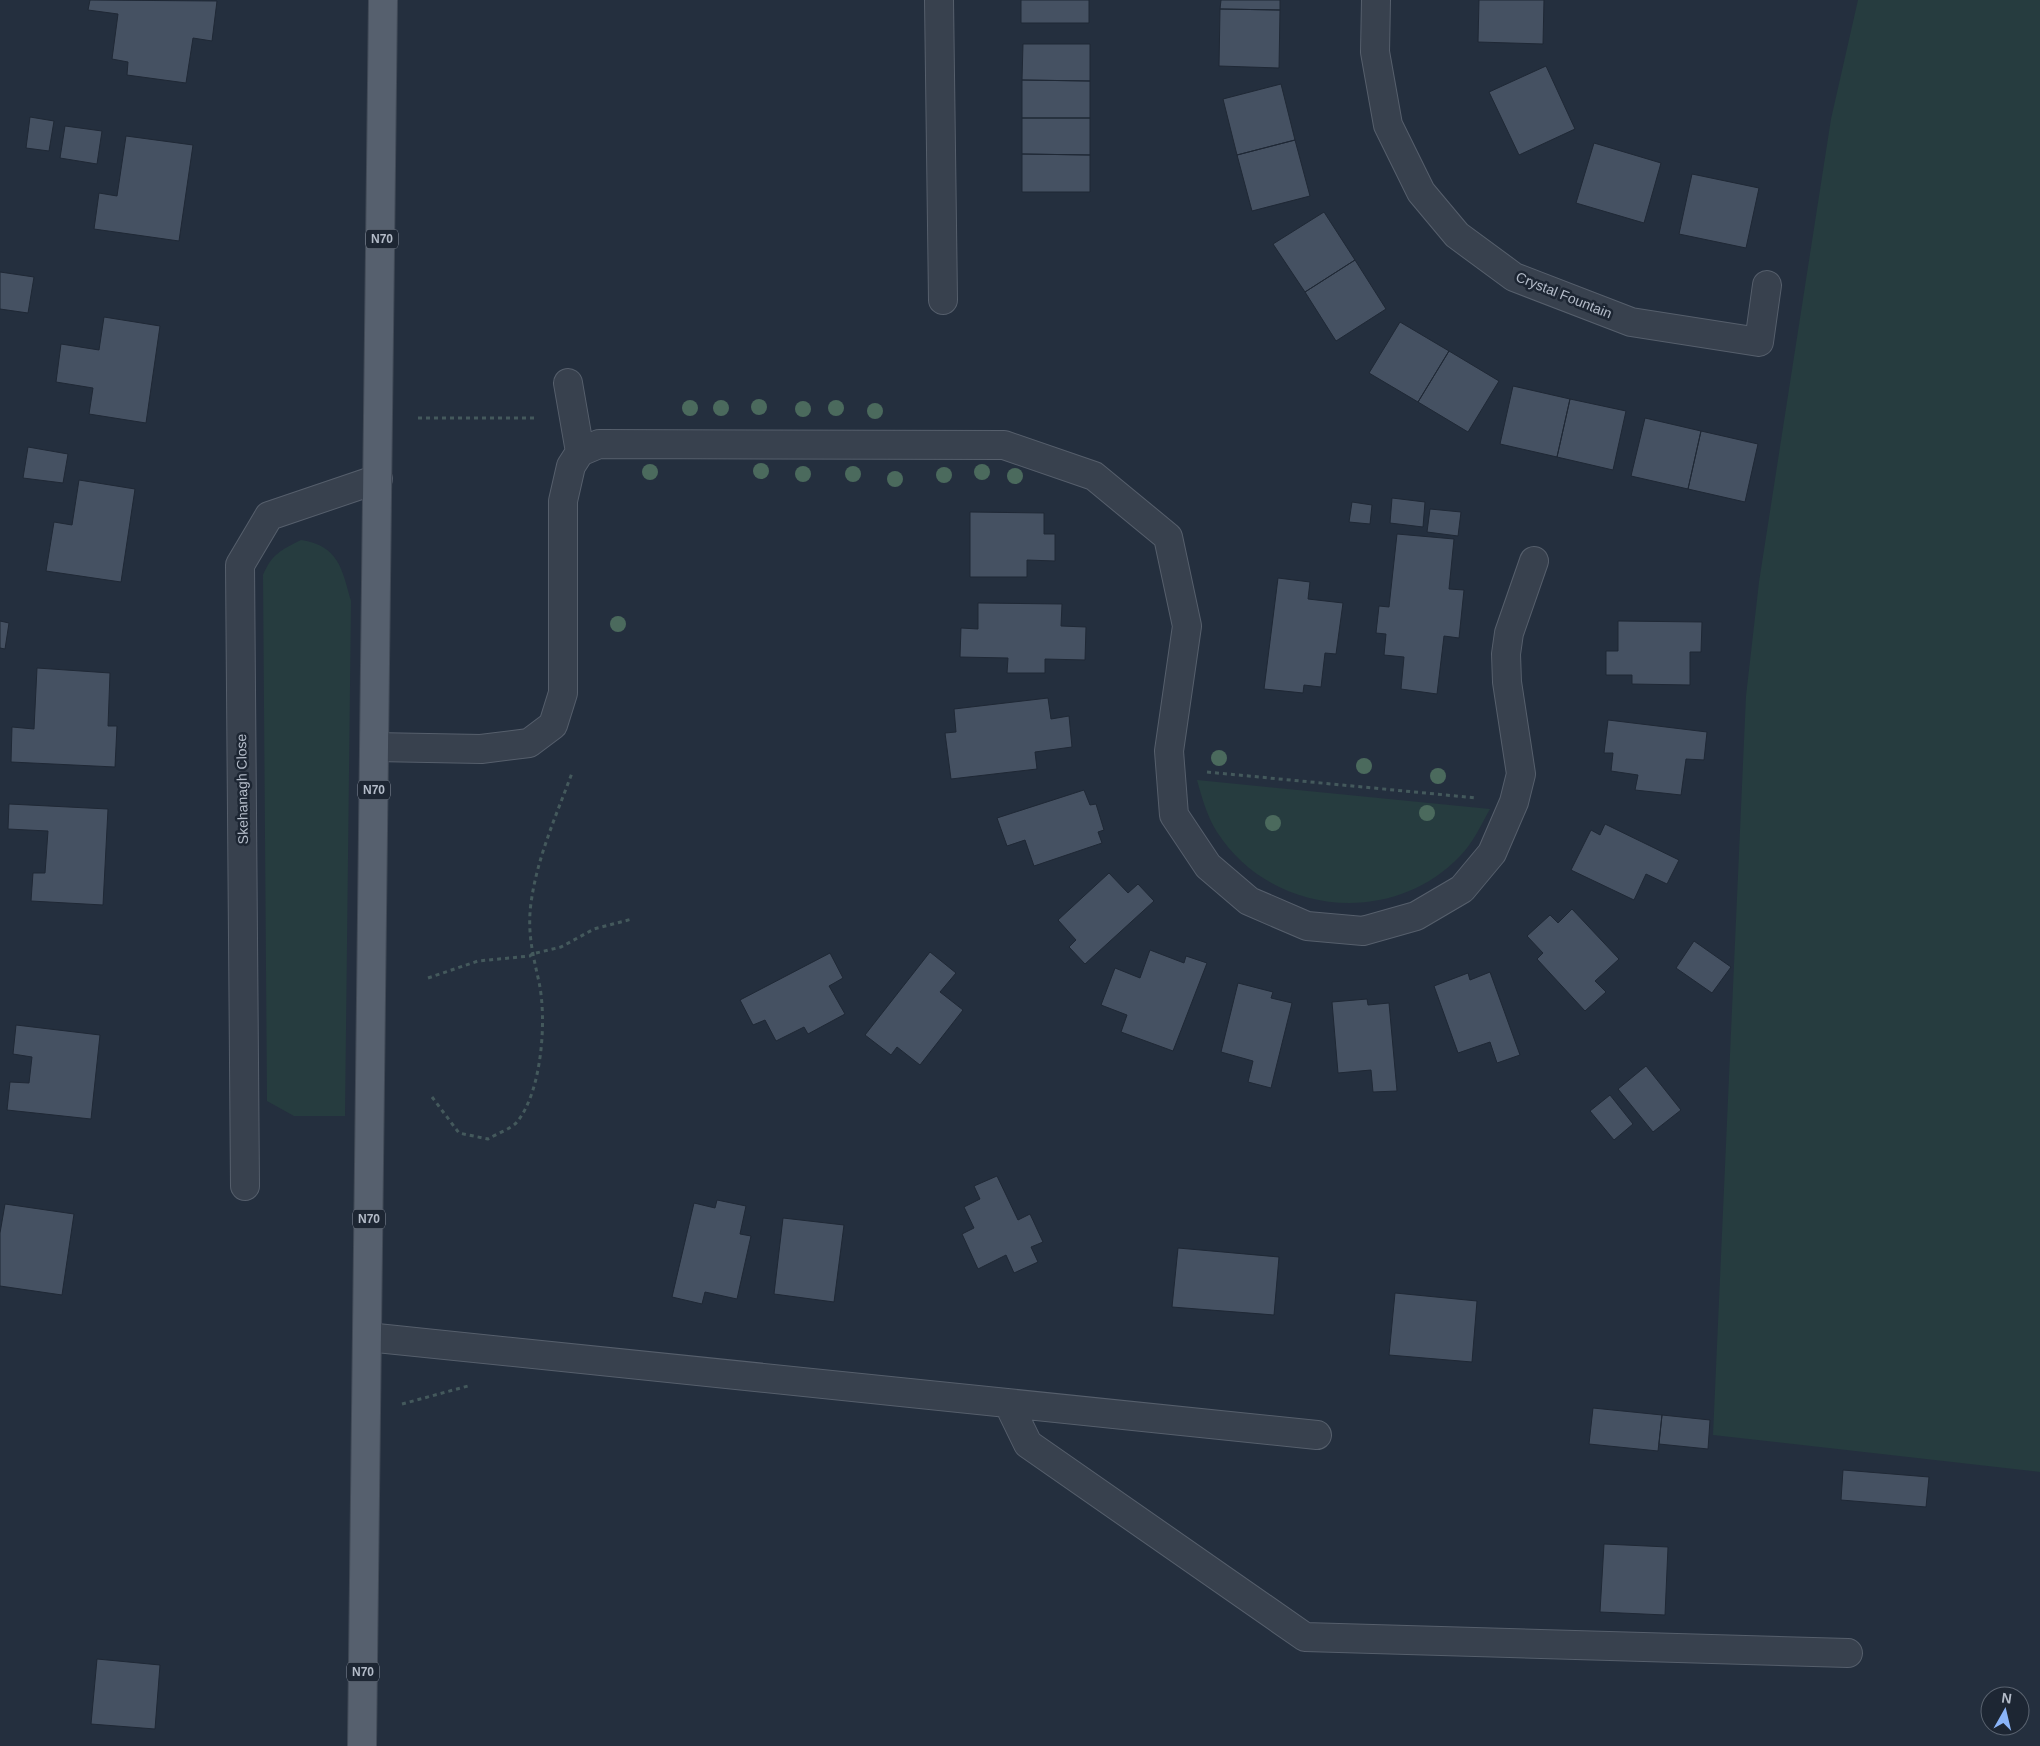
<svg xmlns="http://www.w3.org/2000/svg" width="2040" height="1746" font-family="Arial,sans-serif">
	<style>
		.green { fill: #263c3f }
		.building { fill: #455162; stroke: #1f2835 }
		.lines { fill: none; stroke-linecap: round; stroke-linejoin: round }
		.minor-casing { stroke: #565f6c; stroke-width: 30 }
		.major-casing { stroke: #414a57; stroke-width: 30 }
		.path { stroke: #44595c; stroke-width: 3; stroke-dasharray: 4 4; stroke-linecap: butt }
		.minor { stroke: #38414e; stroke-width: 28 }
		.major { stroke: #56606e; stroke-width: 28 }
		.tree { fill: #4b6a5d }
		.labels { text-anchor: middle; dominant-baseline: central; stroke-width: 5; stroke-linejoin: round; paint-order: stroke }
		.shield { fill: #1d2633; stroke: #878f9c; stroke-width: 1 }
		.shield-label { font-size: 12px; font-weight: bold; fill: #b4bcc9 }
		.street-label { font-size: 14px; fill: #b4bcc9; stroke: #1d2633 }
	</style>
	<rect width="100%" height="100%" fill="#242f3e"/>
	<path class="green" d="M1858 0H2040V1472L1713 1435 1746 696 1759 582 1831 119Z
		M301 540C339 546 342 569 351 601L345 1116H294L267 1101 263 575C272 554 281 550 301 540Z
		M1197 780 1490 809C1481 825 1473 843 1460 856 1392 928 1270 915 1217 832 1207 816 1202 798 1197 780Z"/>
	<path class="building" d="M90 0 217 1 212 41 193 38 186 83 127 75 128 62 112 59 118 14 88 10Z
		M1021 0H1089V23H1021Z
		M1221 0H1280V10L1220 9Z
		M1479 0H1544L1543 44 1478 42Z
		M1220 9 1280 10 1279 68 1219 66Z
		M1023 44H1090V81L1022 80Z
		M1546 66 1575 129 1519 155 1489 92Z
		M1022 80 1090 81V118H1022Z
		M1281 84 1295 140 1237 155 1223 99Z
		M30 117 54 121 49 151 26 148Z
		M1022 118H1090V155L1022 154Z
		M65 126 102 131 97 164 60 158Z
		M126 136 193 145 179 241 94 229 99 193 117 196Z
		M1295 140 1310 196 1252 211 1237 155Z
		M1594 143 1661 163 1644 223 1576 203Z
		M1022 154 1090 155V192H1022Z
		M1692 174 1759 188 1746 248 1679 234Z
		M1324 212 1355 260 1305 292 1273 244Z
		M1355 260 1386 309 1336 341 1305 292Z
		M0 272 34 277 28 313 0 309Z
		M104 317 160 326 146 423 89 414 93 388 56 382 61 344 99 350Z
		M1400 322 1449 351 1418 402 1369 373Z
		M1449 351 1499 381 1468 432 1418 402Z
		M1513 386 1570 399 1557 457 1500 444Z
		M1570 399 1626 411 1613 470 1557 457Z
		M1645 418 1701 431 1688 489 1631 476Z
		M1701 431 1758 444 1745 502 1688 489Z
		M28 447 68 454 63 483 23 478Z
		M79 480 135 489 121 582 46 571 54 522 72 525Z
		M1392 498 1425 502 1423 527 1390 523Z
		M1352 502 1372 505 1370 524 1349 522Z
		M1430 509 1461 512 1458 536 1427 532Z
		M970 512 1044 513V534H1055V561L1027 560V577H970Z
		M1397 534 1454 539 1449 589 1464 590 1459 638 1444 636 1437 694 1401 689 1404 657 1384 655 1386 634 1376 633 1379 606 1389 607Z
		M1278 578 1310 582 1308 599 1343 603 1336 654 1325 653 1321 687 1304 685 1303 693 1264 689Z
		M978 603 1062 604 1061 626 1086 627 1085 660 1045 659V673H1007L1008 658 960 657 961 628 978 629Z
		M0 621 9 623 5 649 0 648Z
		M1618 621 1702 622 1701 652H1690V685L1632 684V675H1606V651H1618Z
		M37 668 110 673 108 726H117L115 767 11 762 12 727 34 729Z
		M1048 698 1051 719 1069 716 1072 747 1035 752 1037 769 951 779 945 733 956 732 954 709Z
		M1608 720 1707 732 1704 760 1686 759 1681 795 1635 790 1638 775 1611 771 1613 753H1604Z
		M1084 790 1090 805 1096 804 1104 830 1098 832 1102 843 1034 866 1025 840 1007 846 997 818Z
		M9 804 108 809 103 905 31 901 33 873H45L48 831 8 829Z
		M1605 824 1679 860 1667 884 1646 874 1634 900 1571 870 1591 830 1600 835Z
		M1109 873 1128 893 1138 884 1154 901 1085 964 1069 947 1076 940 1058 920Z
		M1572 909 1619 959 1595 981 1606 992 1585 1011 1537 959 1543 953 1527 936 1550 915 1558 923Z
		M1694 941 1731 967 1712 993 1676 968Z
		M1150 950 1184 963 1186 956 1207 963 1173 1051 1121 1032 1127 1015 1101 1005 1115 968 1140 978Z
		M930 952 956 973 940 992 963 1010 920 1065 897 1047 891 1055 865 1035Z
		M830 953 843 978 829 986 845 1014 808 1034 804 1027 776 1041 765 1020 753 1025 740 1000Z
		M1490 972 1520 1055 1497 1063 1490 1042 1458 1053 1434 986 1468 973 1470 980Z
		M1238 983 1273 992 1271 998 1292 1003 1271 1088 1248 1082 1253 1061 1221 1052Z
		M1367 999 1368 1005 1389 1003 1397 1091 1373 1092 1371 1070 1338 1073 1332 1002Z
		M16 1025 100 1035 91 1119 7 1110 10 1082 29 1083 32 1057 13 1054Z
		M1646 1066 1681 1110 1653 1132 1618 1089Z
		M1610 1095 1633 1124 1614 1140 1590 1111Z
		M997 1176 1018 1220 1030 1214 1043 1242 1031 1247 1038 1262 1014 1273 1006 1255 978 1269 962 1234 974 1228 964 1207 980 1199 974 1186Z
		M717 1200 746 1206 740 1234 751 1236 737 1299 705 1292 702 1304 672 1297 694 1203 715 1208Z
		M5 1204 74 1214 62 1295 0 1286V1233Z
		M783 1218 844 1225 834 1302 774 1294Z
		M1178 1248 1279 1257 1274 1315 1172 1307Z
		M1395 1293 1477 1301 1472 1362 1389 1355Z
		M1593 1408 1662 1415 1658 1451 1589 1444Z
		M1662 1415 1710 1420 1708 1449 1659 1444Z
		M1843 1470 1929 1477 1926 1507 1841 1500Z
		M1604 1544 1668 1547 1665 1615 1600 1612Z
		M97 1659 160 1665 155 1729 91 1724Z"/>
	<g class="lines">
		<defs>
			<path id="minor" d="M939 0 943 300
				M1376 0 1375 52 1388 125 1421 192 1457 235 1514 277 1631 322 1759 342 1767 285
				M568 383 580 452
				M375 747 481 749 529 743 553 725 563 693V501L571 466 580 452 599 444 1004 445 1094 476 1168 537 1187 626 1169 751 1174 815 1208 866 1249 901 1307 926 1363 931 1416 916 1462 889 1492 853 1514 802 1521 774 1507 682 1506 654 1509 633 1534 561
				M245 1186 240 565 269 516 378 479
				M367 1337 1317 1435
				M1008 1403 1028 1444 1305 1637 1848 1653"/>
			<path id="major" d="M362 1746 383 0"/>
		</defs>
		<use href="#minor" class="minor-casing"/>
		<use href="#major" class="major-casing"/>
		<path class="path" d="M418 418H538
			M1207 772 1477 798
			M428 978 478 961 530 956 532 954 561 947 594 929 632 919
			M432 1097 459 1133 488 1139C496 1134 511 1129 517 1122 542 1091 547 1020 539 982 533 955 527 932 531 903 537 858 556 816 572 773
			M402 1404 468 1386"/>
		<use href="#minor" class="minor"/>
		<use href="#major" class="major"/>
	</g>
	<g class="tree">
		<circle cx="759" cy="407" r="8"/>
		<circle cx="690" cy="408" r="8"/>
		<circle cx="721" cy="408" r="8"/>
		<circle cx="836" cy="408" r="8"/>
		<circle cx="803" cy="409" r="8"/>
		<circle cx="875" cy="411" r="8"/>
		<circle cx="761" cy="471" r="8"/>
		<circle cx="650" cy="472" r="8"/>
		<circle cx="982" cy="472" r="8"/>
		<circle cx="803" cy="474" r="8"/>
		<circle cx="853" cy="474" r="8"/>
		<circle cx="944" cy="475" r="8"/>
		<circle cx="1015" cy="476" r="8"/>
		<circle cx="895" cy="479" r="8"/>
		<circle cx="618" cy="624" r="8"/>
		<circle cx="1219" cy="758" r="8"/>
		<circle cx="1364" cy="766" r="8"/>
		<circle cx="1438" cy="776" r="8"/>
		<circle cx="1427" cy="813" r="8"/>
		<circle cx="1273" cy="823" r="8"/>
	</g>
	<g class="labels">
		<g class="shield">
			<rect x="366" y="229.5" width="32" height="19" rx="4"/>
			<rect x="358" y="780.5" width="32" height="19" rx="4"/>
			<rect x="353" y="1209.5" width="32" height="19" rx="4"/>
			<rect x="347" y="1662.5" width="32" height="19" rx="4"/>
		</g>
		<g class="shield-label">
			<text x="382" y="239">N70</text>
			<text x="374" y="790">N70</text>
			<text x="369" y="1219">N70</text>
			<text x="363" y="1672">N70</text>
		</g>
		<g class="street-label">
			<text transform="translate(1564 295) rotate(22)">Crystal Fountain</text>
			<text transform="translate(242 789) rotate(-91)">Skehanagh Close</text>
		</g>
	</g>
	<g transform="translate(2005 1711) rotate(8)"><circle r="24" fill="#1d2633" stroke="#59626f"/>
	<path d="M0-4L9 19L0 12L-9 19Z" fill="#8ab4f8"/>
	<text y="-8" font-size="14" font-weight="bold" text-anchor="middle" fill="#b4bcc9">N</text>
	</g>
</svg>
